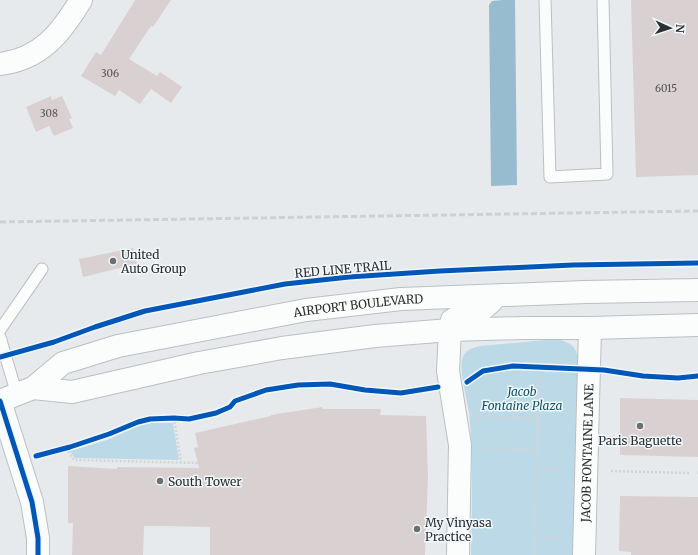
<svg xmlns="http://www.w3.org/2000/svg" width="698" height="555" font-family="Merriweather,serif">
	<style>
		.green { fill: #bcd9e8 }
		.water { fill: #97bccf }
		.building { fill: #d9d0d1 }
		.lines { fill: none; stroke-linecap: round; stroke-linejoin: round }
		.service-casing { stroke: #bdbfc1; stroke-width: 13 }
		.minor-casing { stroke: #bdbfc1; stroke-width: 24 }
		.primary-casing { stroke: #bdbfc1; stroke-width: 24 }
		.path { stroke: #d3d4d4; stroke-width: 2.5; stroke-dasharray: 2 2; stroke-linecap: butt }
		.service { stroke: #fbfcfc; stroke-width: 11 }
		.minor { stroke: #fbfcfc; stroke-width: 22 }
		.primary { stroke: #fbfcfc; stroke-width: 22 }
		.rail { stroke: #d0d0d1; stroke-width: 3; stroke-dasharray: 6 3; stroke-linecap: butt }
		.cycleway-casing { stroke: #f1f8fc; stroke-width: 8 }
		.cycleway { stroke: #0057b8; stroke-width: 5 }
		.poi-dot { fill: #6d7072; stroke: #f1f8fc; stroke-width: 1.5 }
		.labels { text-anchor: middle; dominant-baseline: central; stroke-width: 3; stroke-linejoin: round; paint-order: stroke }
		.number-label { font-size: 10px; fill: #575758 }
		.poi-label { font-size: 12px; fill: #2c2f30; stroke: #f1f8fc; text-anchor: start }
		.street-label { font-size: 12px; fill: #2c2f30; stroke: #f1f8fc }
		.park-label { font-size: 12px; font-style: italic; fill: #10536e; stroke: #f1f8fc }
	</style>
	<rect width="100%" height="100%" fill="#e7eaec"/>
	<path class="green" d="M557 339C572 343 576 346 579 362L574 555H471C472 510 473 465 470 420 469 404 459 375 462 360 464 350 472 348 480 346Z
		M152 423H173L179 460 75 458 70 451 107 440 138 426Z"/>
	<path class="water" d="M502 0H515L517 185 491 186 489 5 492 1Z"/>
	<path class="building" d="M135 0H171L153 27 151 26 129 59 157 76 160 72 182 87 171 103 151 89 140 104 119 90 115 96 81 76 96 52 101 55Z
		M631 0H698V175L636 177Z
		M51 96 52 100 62 96 72 118 69 119 73 128 54 136 49 126 36 132 26 107Z
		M133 248 137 264 83 277 79 259Z
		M620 398 698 400V457L620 455Z
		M322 407 323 409H381L380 415 426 416 428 475 425 555H210V527L163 526H144L143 555H72L73 523H68V466L117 469V467L199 468 194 448 198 447 195 433 271 416V415Z
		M620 496 698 497V555H631V552L619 551Z"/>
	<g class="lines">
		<defs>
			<path id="service" d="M545 0 550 177 607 174 603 0
				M0 330 42 269
				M0 337 17 395"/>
			<g id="minor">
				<path d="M0 64C41 59 61 33 81 0"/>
				<path d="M450 330 448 371 460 445 458 555"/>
				<path d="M0 401 32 502 38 538V555"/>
				<path id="s1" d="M584 555 590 328"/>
			</g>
			<g id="primary">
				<path d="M450 330 452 320 470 310 483 309 492 301"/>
				<path d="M33 388 72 392 199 363 282 348 375 336 450 330 523 328H590L698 325"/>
				<path id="s2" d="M0 401 33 388 63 363 118 346 306 310 401 299 585 292 698 290"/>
			</g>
		</defs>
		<use href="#service" class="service-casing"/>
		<use href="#minor" class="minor-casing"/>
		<use href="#primary" class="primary-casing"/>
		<path class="path" d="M174 418 181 462
			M477 418 481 416 538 418
			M66 448 74 460 199 463
			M480 448 537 450
			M537 468 566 469
			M611 471 689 473
			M697 473H698
			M535 538 563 539
			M534 555 539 368"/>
		<use href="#service" class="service"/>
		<use href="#minor" class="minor"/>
		<use href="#primary" class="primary"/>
		<path class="rail" d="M0 222 698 211"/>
		<defs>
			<path id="cycleway" d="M0 357 54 342 95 327 145 311 285 284 349 277 440 271 573 265 698 263
				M467 382 483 371 513 366 604 370 643 376 678 378 698 376
				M0 401 32 502 38 538V555
				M36 456 70 447 109 434 138 422 150 419 174 418 189 419 216 413 230 407 235 401 266 390 298 385 330 384 365 390 401 393 438 387"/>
		</defs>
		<use href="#cycleway" class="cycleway-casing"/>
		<use href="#cycleway" class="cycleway"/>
	</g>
	<g class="poi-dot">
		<circle cx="113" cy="261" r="4"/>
		<circle cx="640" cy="426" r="4"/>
		<circle cx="160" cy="481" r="4"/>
		<circle cx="417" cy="529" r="4"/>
	</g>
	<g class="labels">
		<g class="number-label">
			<text x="110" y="73">306</text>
			<text x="666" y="88">6015</text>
			<text x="49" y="113">308</text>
		</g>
		<g class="poi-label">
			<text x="121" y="254">United<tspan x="121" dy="14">Auto Group</tspan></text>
			<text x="640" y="440" text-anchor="middle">Paris Baguette</text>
			<text x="168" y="481">South Tower</text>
			<text x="425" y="522">My Vinyasa<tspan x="425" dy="14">Practice</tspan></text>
		</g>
		<g class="street-label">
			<text transform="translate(343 269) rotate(-5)">RED LINE TRAIL</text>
			<text stroke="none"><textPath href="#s2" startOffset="376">AIRPORT BOULEVARD</textPath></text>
			<text stroke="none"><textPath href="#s1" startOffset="102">JACOB FONTAINE LANE</textPath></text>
		</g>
		<g class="park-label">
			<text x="522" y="391">Jacob<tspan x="522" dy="14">Fontaine Plaza</tspan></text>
		</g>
	</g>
	<g transform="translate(670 28) rotate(93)" stroke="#f1f8fc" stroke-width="3" paint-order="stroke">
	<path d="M0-3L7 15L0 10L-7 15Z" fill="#2c2f30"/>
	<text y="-6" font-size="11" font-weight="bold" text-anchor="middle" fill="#2c2f30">N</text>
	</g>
</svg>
